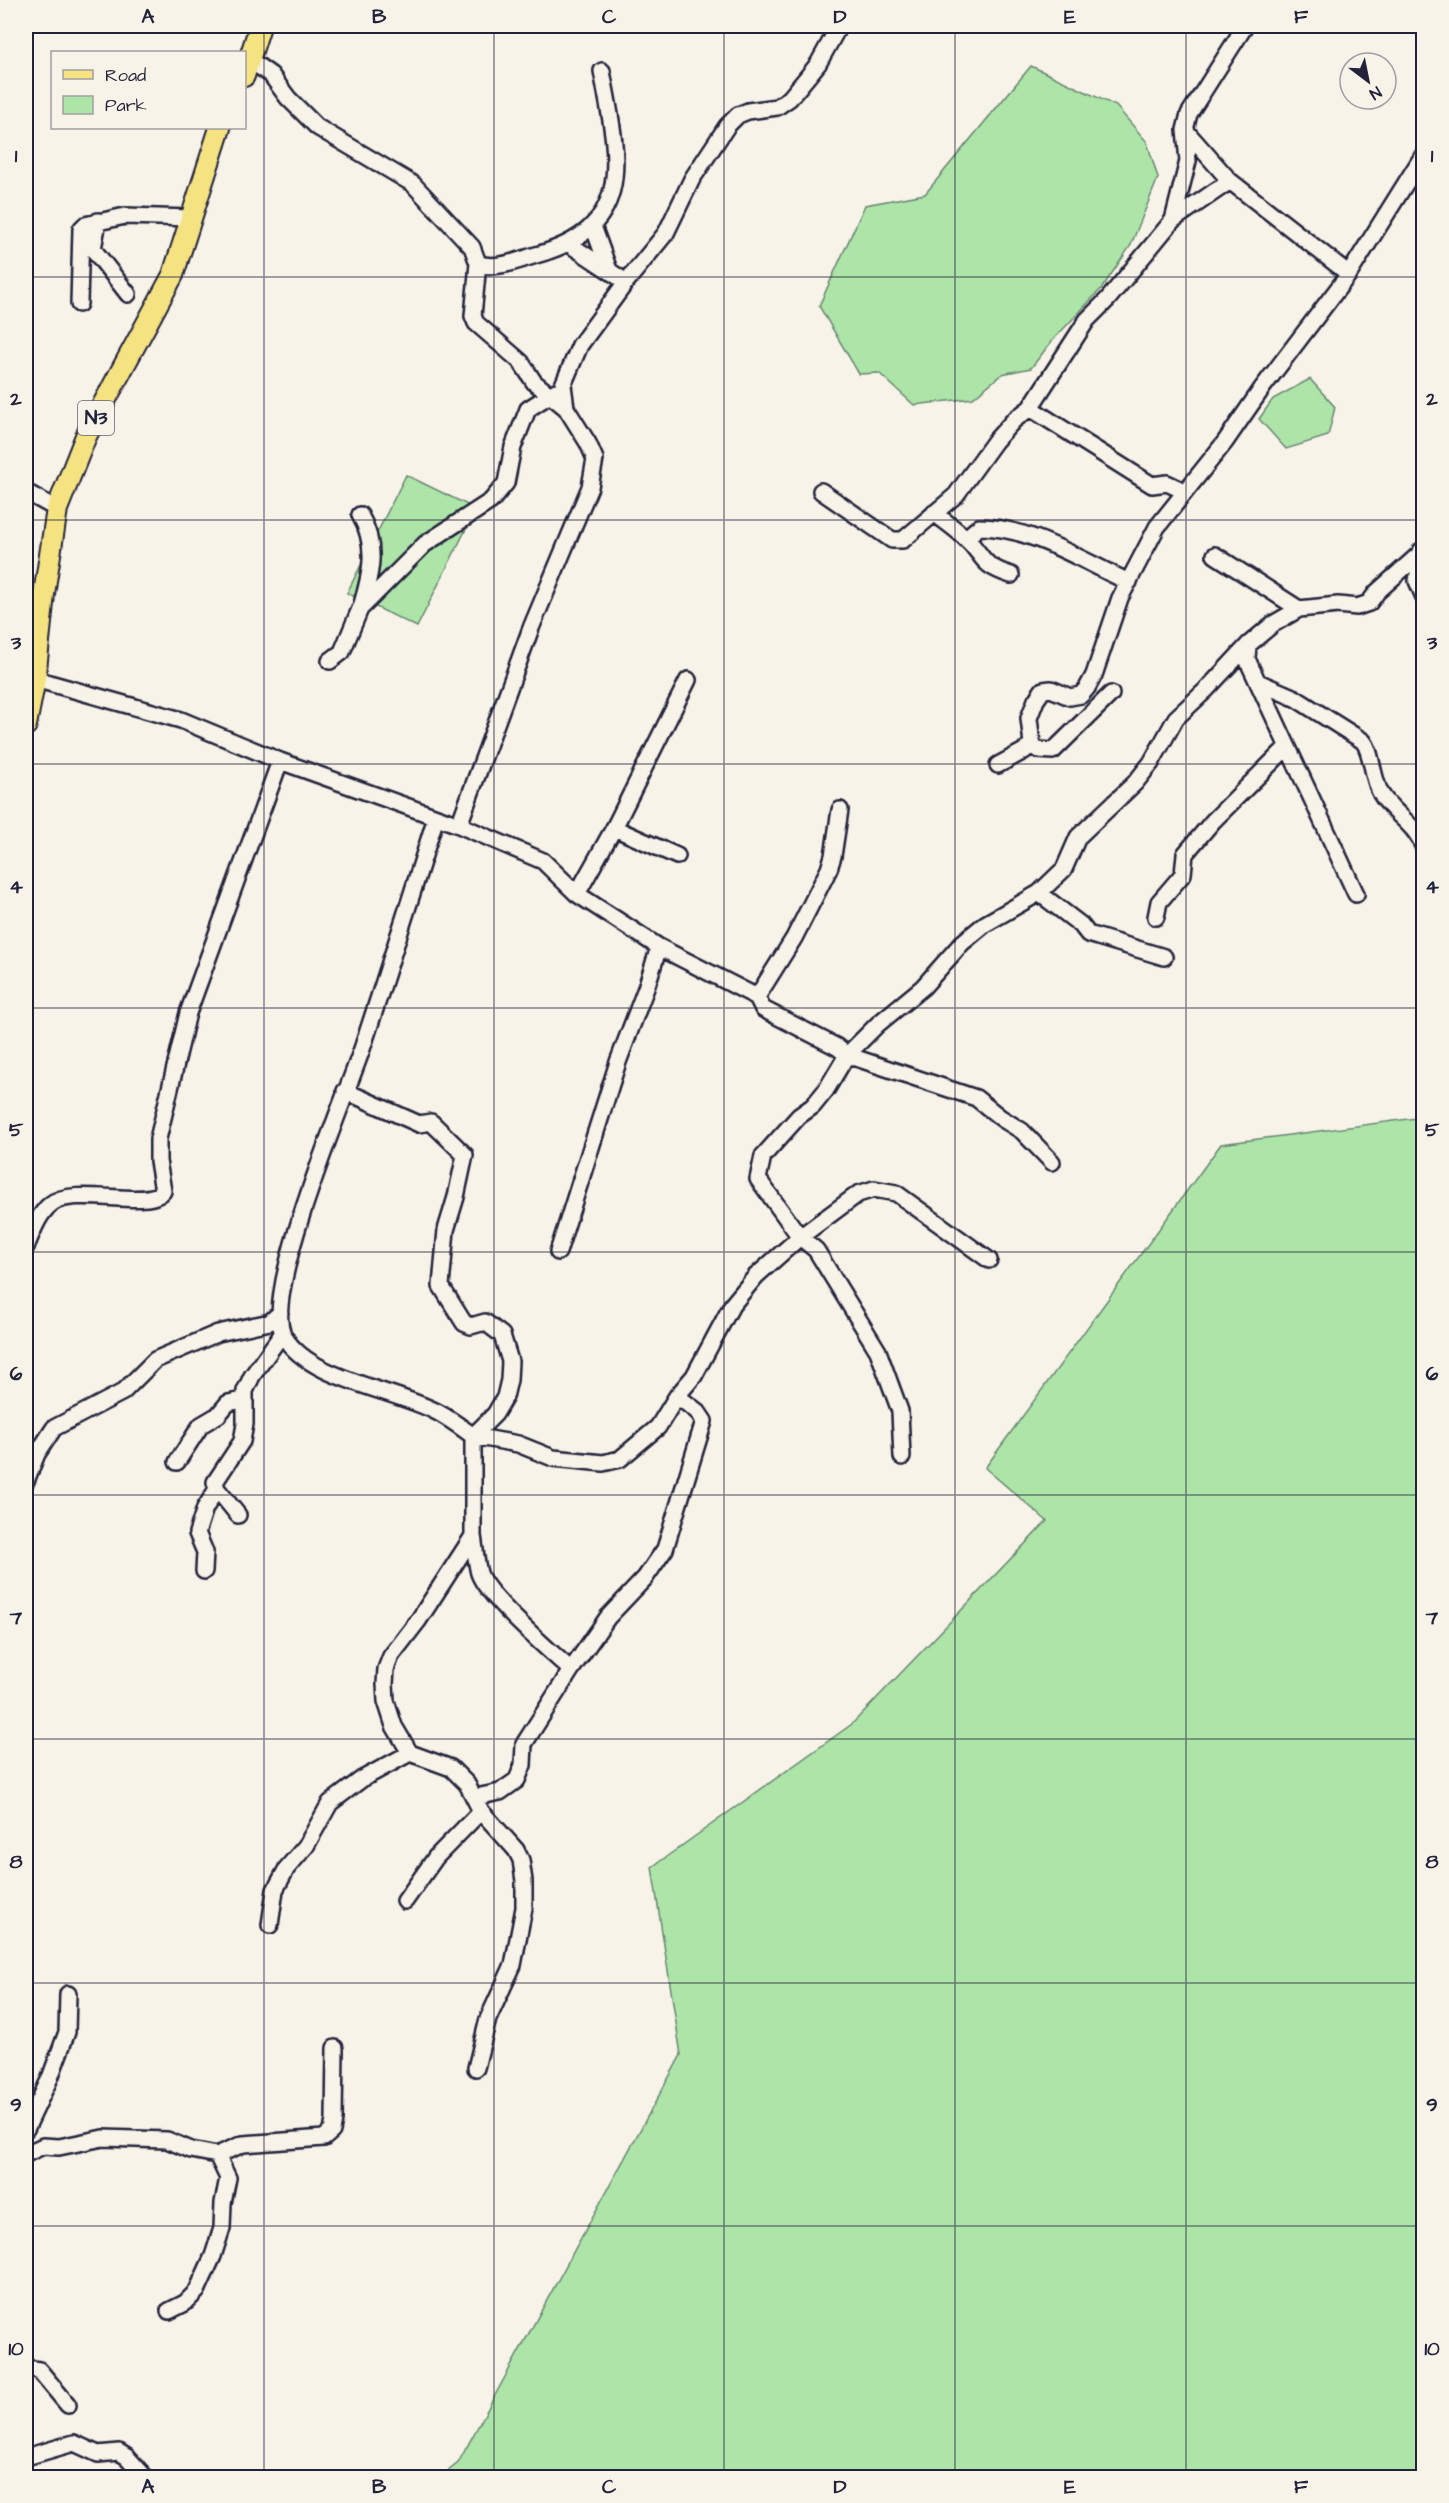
<svg xmlns="http://www.w3.org/2000/svg" width="1449" height="2503" font-family="'Architects Daughter',sans-serif">
	<style>
		.green { fill: #ade5a8; stroke: #688472; stroke-width: 1.5 }
		.lines { fill: none; stroke-linecap: round; stroke-linejoin: round }
		.minor-casing { stroke: #22223b; stroke-width: 20 }
		.major-casing { stroke: #22223b; stroke-width: 24 }
		.minor { stroke: #f7f3e8; stroke-width: 15 }
		.major { stroke: #f5e382; stroke-width: 20 }
		.grid { fill: none; stroke: #22223b; stroke-width: 1.5; stroke-opacity: 0.55 }
		.labels { text-anchor: middle; dominant-baseline: central; stroke-width: 4.5; stroke-linejoin: round; paint-order: stroke }
		.shield { fill: #f7f3e8; stroke: #62616f; stroke-width: 1.5 }
		.shield-label { font-size: 20px; font-weight: bold; fill: #22223b }
		.neatline { fill: none; stroke: #22223b; stroke-width: 2 }
		.grid-label { font-size: 20px; text-anchor: middle; font-weight: bold; fill: #22223b }
	</style>
	<rect width="100%" height="100%" fill="#f7f3e8"/>
	<filter id="ink" filterUnits="userSpaceOnUse"><feTurbulence type="fractalNoise" baseFrequency=".0167" numOctaves="2"/><feDisplacementMap in="SourceGraphic" scale="12" xChannelSelector="R" yChannelSelector="G"/><feConvolveMatrix kernelMatrix="1 2 1 2 8 2 1 2 1" color-interpolation-filters="sRGB"/></filter>
	<g filter="url(#ink)">
		<path class="green" d="M1031 66 1116 106 1147 142 1158 178 1131 245 1102 288 1052 341 1031 368 1002 374 973 398 914 405 879 373 859 374 819 306 865 205 925 194Z
			M1310 379 1335 407 1328 436 1286 449 1259 419 1273 399Z
			M406 475 476 509 417 627 347 593Z
			M1423 1117V2477H441L458 2463 681 2055 652 1867 852 1724 1047 1521 985 1468 1221 1144Z"/>
		<g class="lines">
			<defs>
				<path id="minor" d="M250 60 271 75 288 98 317 127 413 184 472 247 478 263 473 316 476 323 521 362 534 382 566 408
					M1185 130 1230 181 1349 274
					M1173 220 1230 181
					M98 221 93 249 128 294
					M593 226 609 270
					M569 244 626 282
					M478 263C494 271 519 260 536 255 639 227 617 153 602 71
					M79 304 81 229 85 225 125 216 191 218
					M1030 408 1152 485 1167 483 1184 491
					M821 491 892 540H903L956 495 995 441 1014 420 1030 408 1087 320 1108 299 1173 220 1188 161 1185 130 1189 114 1245 26
					M26 492 57 509
					M934 513C944 521 955 528 964 537 986 556 977 564 1011 575
					M360 515C378 546 371 574 361 607
					M966 538 979 527C1032 527 1082 561 1129 582
					M1421 551 1417 581 1424 597
					M1215 555 1299 609
					M1248 645 1247 659 1356 894
					M330 661 342 652 360 609 425 544 491 501 506 483 513 447 528 409 556 391
					M35 679 181 720 280 761 459 825 543 861 577 894 659 947 757 997 763 1009 837 1047 847 1055 976 1098 1001 1118 1022 1131 1052 1162
					M1258 682 1295 698 1363 741C1372 751 1372 778 1381 794 1392 813 1416 824 1424 848
					M1032 744 1038 750 1053 751 1111 694
					M998 765 1024 751 1032 744 1029 718 1036 700 1043 690 1051 689 1070 697 1081 695 1087 688 1094 675 1120 598 1157 527 1225 442 1263 387 1349 274 1424 154
					M436 817C412 894 388 970 363 1046 347 1095 260 1295 284 1336 308 1379 392 1389 435 1411 449 1418 461 1427 473 1436V1536L418 1621 391 1656 386 1669 385 1684 386 1701 394 1726 410 1753 451 1768 467 1784 481 1811 516 1850 521 1860 524 1881V1908L513 1965 488 2019 476 2068
					M459 825 531 628 590 487 595 459 588 443 566 408 563 385 580 345 626 282 666 233 692 179 727 126 738 115 748 111 777 107 790 98 818 64 839 26
					M614 828 677 856
					M1039 893 1081 925 1088 934 1164 957
					M577 894 614 828 688 680
					M1156 917 1159 902 1183 874 1185 854 1213 821 1287 747
					M757 997 794 938 829 869 833 856 840 810
					M345 1091 419 1124 431 1122 465 1155 456 1197 446 1230 441 1286 464 1323 471 1326 485 1322 502 1335 510 1361 509 1380 505 1397 495 1414 473 1436
					M26 1247C32 1233 38 1214 51 1204 74 1185 149 1210 163 1191L158 1161V1139L188 1013 280 761
					M558 1252 618 1062 646 988 659 947
					M473 1436 518 1444 553 1458 603 1463 620 1459 658 1427 677 1396 694 1376 732 1305 756 1276 800 1237 858 1194 874 1189 896 1193 989 1260
					M902 1457 900 1411 878 1351 816 1250 800 1237 758 1179 763 1156 799 1116 813 1106 826 1090 847 1055 878 1024 923 987 962 943 985 924 1039 893 1064 869 1078 837 1135 783 1151 763 1176 718 1207 689 1248 645 1273 624 1299 609 1338 605 1357 607 1369 603 1377 592 1424 550
					M177 1462 201 1425 218 1415 228 1403 243 1400
					M26 1481 37 1454 54 1428 123 1392 155 1360 218 1333 270 1322 280 1313
					M238 1515 217 1489 215 1482 242 1441 245 1424V1391L252 1376 282 1334
					M473 1536C475 1548 476 1562 479 1573 486 1596 551 1652 571 1670
					M204 1571 205 1552 197 1533 205 1508 217 1489
					M476 1797 500 1792 517 1780 523 1765 524 1744 571 1670 608 1617 645 1578 665 1549 704 1421 698 1412 677 1396
					M405 1901 436 1857 481 1811
					M270 1925 275 1890 287 1868 306 1846 330 1803 362 1779 410 1753
					M26 2129 50 2078 67 2032 68 1994
					M26 2154 43 2146 59 2147 103 2138 167 2140 191 2150 217 2155 243 2144 324 2138 332 2131 334 2120 335 2048
					M169 2311 185 2303 197 2291 213 2256 222 2228 223 2203 228 2178 217 2155
					M26 2368 39 2370 68 2405
					M26 2457 74 2443 98 2454 119 2452 127 2457 146 2478"/>
				<path id="major" d="M244 76 260 26
					M26 725 35 679 44 594 57 509 86 436 173 275 220 128"/>
			</defs>
			<use href="#minor" class="minor-casing"/>
			<use href="#major" class="major-casing"/>
			<use href="#minor" class="minor"/>
			<use href="#major" class="major"/>
		</g>
	</g>
	<path class="grid" d="M264 26V2478M494 26V2478M724 26V2478M955 26V2478M1186 26V2478M26 277H1424M26 520H1424M26 764H1424M26 1008H1424M26 1252H1424M26 1495H1424M26 1739H1424M26 1983H1424M26 2226H1424"/>
	<g class="labels">
		<rect class="shield" x="78" y="401" width="36" height="34" rx="4.5"/>
		<g class="shield-label">
			<text x="96" y="418">N3</text>
		</g>
	</g>
	<rect width="1449" height="2503" fill="none" stroke="#f7f3e8" stroke-width="66"/>
	<rect x="51" y="51" width="195" height="78" fill="#f7f3e8" stroke="#a29fa3" stroke-width="1.5"/>
	<rect x="63" y="70" width="30" height="9" fill="#f5e382" stroke="#a29fa3" stroke-width="1.5"/>
	<text x="105" y="81" font-size="18" fill="#22223b">Road</text>
	<rect x="63" y="96" width="30" height="18" fill="#ade5a8" stroke="#a29fa3" stroke-width="1.5"/>
	<text x="105" y="111" font-size="18" fill="#22223b">Park</text>
	<g transform="translate(1368 81) rotate(148)"><circle r="28" fill="#f7f3e8" stroke="#a29fa3" stroke-width="1.5"/>
	<path d="M0-4.5L10 22L0 15L-10 22Z" fill="#22223b"/>
	<text y="-9" font-size="16" font-weight="bold" text-anchor="middle" fill="#22223b">N</text>
	</g>
	<rect x="33" y="33" width="1383" height="2437" class="neatline"/>
	<g class="grid-label">
		<text x="148" y="23">A</text>
		<text x="379" y="23">B</text>
		<text x="609" y="23">C</text>
		<text x="840" y="23">D</text>
		<text x="1070" y="23">E</text>
		<text x="1301" y="23">F</text>
		<text x="16" y="162">1</text>
		<text x="1432" y="162">1</text>
		<text x="16" y="405">2</text>
		<text x="1432" y="405">2</text>
		<text x="16" y="649">3</text>
		<text x="1432" y="649">3</text>
		<text x="16" y="893">4</text>
		<text x="1432" y="893">4</text>
		<text x="16" y="1136">5</text>
		<text x="1432" y="1136">5</text>
		<text x="16" y="1380">6</text>
		<text x="1432" y="1380">6</text>
		<text x="16" y="1624">7</text>
		<text x="1432" y="1624">7</text>
		<text x="16" y="1868">8</text>
		<text x="1432" y="1868">8</text>
		<text x="16" y="2111">9</text>
		<text x="1432" y="2111">9</text>
		<text x="16" y="2355">10</text>
		<text x="1432" y="2355">10</text>
		<text x="148" y="2493">A</text>
		<text x="379" y="2493">B</text>
		<text x="609" y="2493">C</text>
		<text x="840" y="2493">D</text>
		<text x="1070" y="2493">E</text>
		<text x="1301" y="2493">F</text>
	</g>
</svg>
